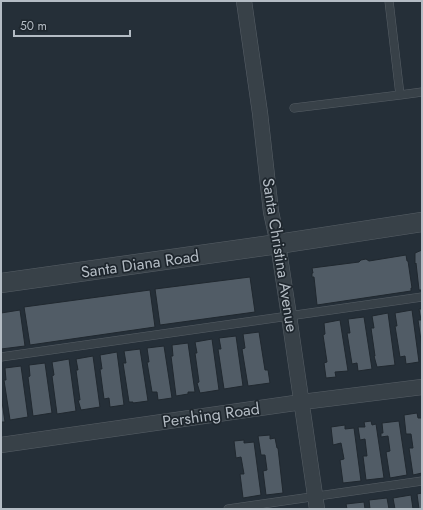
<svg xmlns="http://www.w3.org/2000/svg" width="423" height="510" font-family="Jost,sans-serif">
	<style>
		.building { fill: #515c66; stroke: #20282f }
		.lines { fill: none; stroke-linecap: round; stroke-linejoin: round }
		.service-casing { stroke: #575f66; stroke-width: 9 }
		.minor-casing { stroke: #575f66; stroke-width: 16 }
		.tertiary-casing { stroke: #575f66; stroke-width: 20 }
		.service { stroke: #384148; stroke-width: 8 }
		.minor { stroke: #384148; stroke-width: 15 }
		.tertiary { stroke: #384148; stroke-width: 19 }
		.labels { text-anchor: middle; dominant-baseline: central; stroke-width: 3.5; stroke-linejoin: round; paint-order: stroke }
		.street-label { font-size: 16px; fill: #b4bcc4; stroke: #1e262d }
	</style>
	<rect width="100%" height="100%" fill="#252f38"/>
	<path class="building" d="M422 250V290H419L416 263 415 264V253Z
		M406 255 407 261H408L412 288H411V291L317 305 314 277H312V273H313L312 268 359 262 361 260 366 259 369 261Z
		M250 277 255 312 160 325 155 289Z
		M150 290 155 327 30 345 24 307Z
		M419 309H422V347L418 320H421Z
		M20 310 25 346 1 349V313Z
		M412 310 419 362 406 364 405 356 400 357 395 326H397L395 313Z
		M388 313 395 365 377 367 374 356H375L371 328H374L372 316Z
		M364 317 372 369 358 371 357 363 352 364 347 333H350L348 319Z
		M340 320 348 371 335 372 336 377 326 378 324 363 327 362 323 335 325 334 324 323Z
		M259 332 265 370H268L270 383 248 386 242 349 245 348 243 334Z
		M236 336 243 386 224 389 218 349H221L219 338Z
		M212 339 219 390 200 393 197 383 199 382 195 353H197L195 342Z
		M188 343 195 392H188V394L176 396 171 356H173L172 345Z
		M164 346 172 398 158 400 157 392H152L147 362H149L147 348Z
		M140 349 148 401 133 403V402H129L123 363H126L124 351Z
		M117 352 124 405 110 407 109 398 104 399 100 369H102L100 355Z
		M93 356 100 407 81 410 78 400H80L76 370H78L76 359Z
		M69 359 76 411 57 414 52 376 54 375 52 362Z
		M45 363 52 413 33 416 28 377 30 376 29 365Z
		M21 366 28 417 10 420 4 380H6L5 368Z
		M1 395 5 422H1Z
		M417 413 418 418H422V473L413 475 409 448H413L411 434H406L404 415Z
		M371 421 372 425 376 424 384 478 366 480 363 456H367L365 439 360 440 358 427H365L364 422Z
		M399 421 407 475 390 478 386 452 390 451 388 436 381 437V433H383L382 423Z
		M345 425V429L354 428 361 481 343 483 340 460 344 459 341 443 333 445 331 427Z
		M270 435V439L275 438 277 448H278L283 493 266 495 263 471 267 470 265 455H261L258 436Z
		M244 440V443L254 442 261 495 243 498 240 474H244L241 457 236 458 234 441Z
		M422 493V509H419L417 494Z
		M411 495 413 509H395L393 498Z
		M387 498 389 509H370L369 500Z
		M364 502 365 509H347L346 504Z"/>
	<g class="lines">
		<defs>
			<path id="service" d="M400 95 422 92
				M294 108 400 95 389 1
				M1 357 422 297
				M228 509 422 481"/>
			<path id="minor" d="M244 1 260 113 271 212 278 244 289 316 317 509
				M1 445 302 402 422 387"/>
			<path id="tertiary" d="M1 283 278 244 422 222"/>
		</defs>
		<use href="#service" class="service-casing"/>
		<use href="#minor" class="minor-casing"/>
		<use href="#tertiary" class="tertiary-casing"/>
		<use href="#service" class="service"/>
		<use href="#minor" class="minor"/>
		<use href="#tertiary" class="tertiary"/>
	</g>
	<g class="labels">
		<g class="street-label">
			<text transform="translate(280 255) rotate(81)">Santa Christina Avenue</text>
			<text transform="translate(140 264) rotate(-8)">Santa Diana Road</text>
			<text transform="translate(211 415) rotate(-8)">Pershing Road</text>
		</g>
	</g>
	<rect width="423" height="510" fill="none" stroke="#b4bcc4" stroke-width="4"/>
	<path d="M14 30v6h116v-6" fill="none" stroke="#b4bcc4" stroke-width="2"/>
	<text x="20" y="30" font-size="12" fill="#b4bcc4" stroke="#1e262d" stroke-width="3" paint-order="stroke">50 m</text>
</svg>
